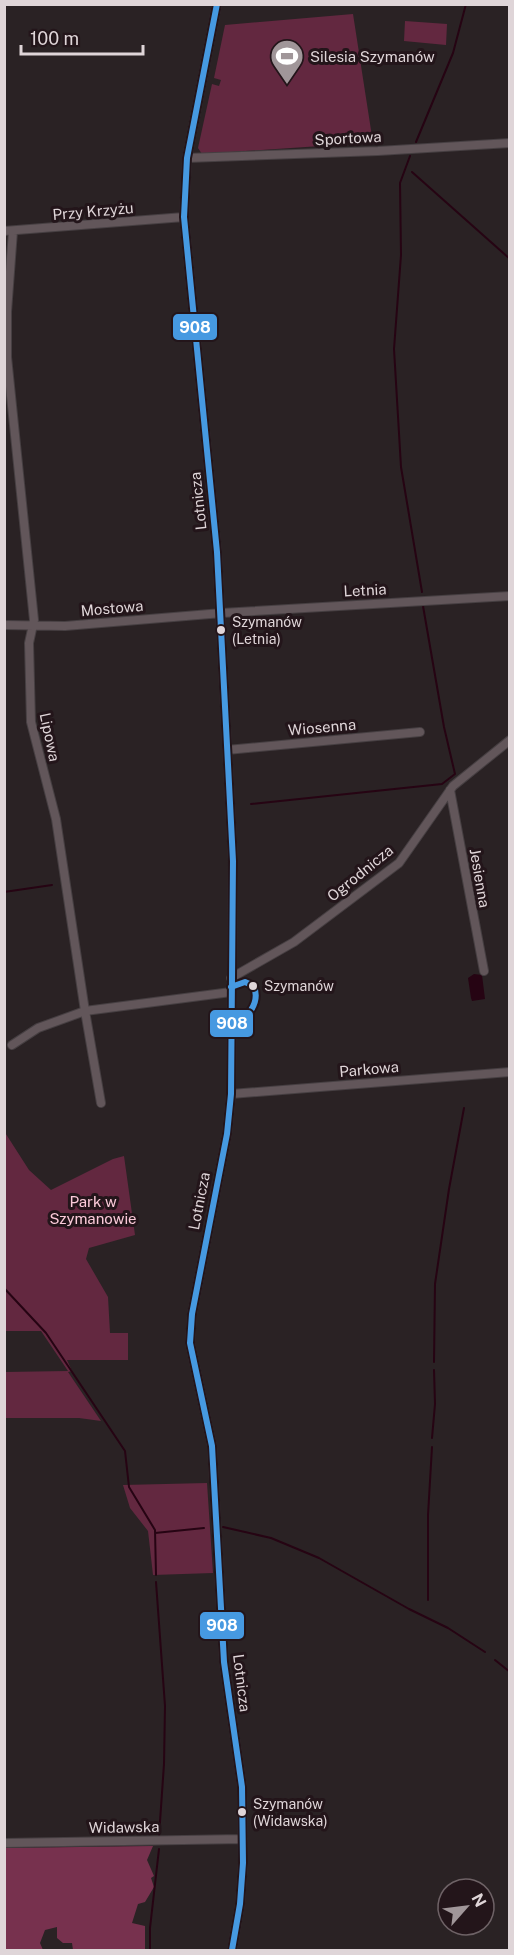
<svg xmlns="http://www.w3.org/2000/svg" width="514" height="1955" font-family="'Public Sans',sans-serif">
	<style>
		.green { fill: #632840 }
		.forest { fill: #77314e }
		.water { fill: #260413 }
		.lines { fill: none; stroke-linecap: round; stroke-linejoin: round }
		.stream { stroke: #260413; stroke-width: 2 }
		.street-casing { stroke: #463f42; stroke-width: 10 }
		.street { stroke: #62565a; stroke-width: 8 }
		.bus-1-casing { stroke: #23151a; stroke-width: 10 }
		.bus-1 { stroke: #4699e1; stroke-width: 6 }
		.bus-dot { fill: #dfd5d8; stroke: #23151a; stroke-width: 2 }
		.labels { text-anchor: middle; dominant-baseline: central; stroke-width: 6; stroke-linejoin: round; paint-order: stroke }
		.bus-label { font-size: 14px; fill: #dfd5d8; stroke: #23151a; text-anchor: start }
		.poi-label { font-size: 15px; fill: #dfd5d8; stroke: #23151a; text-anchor: start }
		.street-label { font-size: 15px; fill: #dfd5d8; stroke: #23151a }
		.park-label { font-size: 15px; fill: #fbcad9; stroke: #23151a }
		.line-badge { stroke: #23151a; stroke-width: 2 }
		.badge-label { font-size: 16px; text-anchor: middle; font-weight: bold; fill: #fff }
	</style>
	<rect width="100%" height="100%" fill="#2a2224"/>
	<path class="green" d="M353 14 373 143 357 144 356 134H349L350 144 202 154 198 148 212 84 219 86 221 80 214 78 225 25Z
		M405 21 447 24 446 45 404 41Z
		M4 1131 29 1170 51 1190 113 1159 124 1156 135 1235 89 1248 86 1259 108 1297 110 1333H128V1360H67L72 1371 68 1372 101 1421 79 1418H5V1372L68 1371 41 1331H5Z
		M207 1483 213 1573 153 1575 148 1531 130 1508 123 1485Z"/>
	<path class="forest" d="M153 1846 147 1860 154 1876 151 1878 154 1887 145 1902 138 1904 132 1923 145 1926V1950H73L72 1943H63L57 1938V1927L45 1930 40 1943 43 1950H5V1848Z"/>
	<path class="water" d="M474 974 482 975 485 999 472 1001 471 998 468 978Z"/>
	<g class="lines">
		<path class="stream" d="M416 142 453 53 466 4
			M410 156 400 183 401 255 394 349 401 467 422 592
			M412 172 510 259
			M251 804 442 784 455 774 444 727 423 606
			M4 892 52 885
			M4 1288 46 1333 125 1451 129 1487 155 1530 156 1575
			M434 1362 435 1284 449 1189 464 1108
			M432 1438 435 1404 434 1370
			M223 1527 271 1538 319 1558 409 1609 448 1628 485 1652
			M155 1533 204 1528
			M156 1582 165 1706 164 1764 159 1836
			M428 1600V1515L432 1447
			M495 1660 510 1672
			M150 1950V1928L159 1849"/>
		<defs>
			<path id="street" d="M217 4 187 158 184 217 217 552 233 861 231 1094 227 1134 192 1314 190 1343 212 1446 224 1662 242 1787 243 1863 240 1904 232 1950
				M187 158 378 151 510 143
				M4 231 184 217
				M13 231 7 312V357L34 620 29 643 31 722 56 819 85 1011 101 1103
				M4 625 65 626 222 613 510 596
				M227 750 420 732
				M450 790 484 971
				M231 978 294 942 399 863 453 786 510 740
				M12 1045 38 1028 85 1011 231 992
				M231 1094 510 1072
				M4 1843 243 1839"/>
		</defs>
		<use href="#street" class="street-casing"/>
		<use href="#street" class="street"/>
		<defs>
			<path id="bus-1" d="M217 4 187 158 184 217 217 552 233 861 231 1094 227 1134 192 1314 190 1343 212 1446 224 1662 242 1787 243 1863 240 1904 232 1950
				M231 987 245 982 254 986C261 1006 246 1017 231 1028"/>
		</defs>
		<use href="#bus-1" class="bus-1-casing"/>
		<use href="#bus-1" class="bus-1"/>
	</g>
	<defs>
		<symbol id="stadium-pin" viewBox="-11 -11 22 30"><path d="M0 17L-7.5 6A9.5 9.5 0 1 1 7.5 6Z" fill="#a09699" stroke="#23151a"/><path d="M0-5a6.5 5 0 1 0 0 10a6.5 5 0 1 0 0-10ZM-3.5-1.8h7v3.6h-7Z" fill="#fff"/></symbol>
	</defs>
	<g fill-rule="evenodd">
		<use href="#stadium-pin" x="268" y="37" width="38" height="52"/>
	</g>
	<g class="bus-dot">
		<circle cx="221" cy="630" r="5"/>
		<circle cx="253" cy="986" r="5"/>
		<circle cx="242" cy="1812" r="5"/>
	</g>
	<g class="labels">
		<g class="bus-label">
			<text x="232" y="622">Szymanów<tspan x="232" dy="17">(Letnia)</tspan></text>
			<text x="264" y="986">Szymanów</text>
			<text x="253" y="1804">Szymanów<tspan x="253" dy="17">(Widawska)</tspan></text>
		</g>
		<g class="poi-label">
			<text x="310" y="56">Silesia Szymanów</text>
		</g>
		<g class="street-label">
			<text transform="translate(348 138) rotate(-3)">Sportowa</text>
			<text transform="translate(93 211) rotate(-5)">Przy Krzyżu</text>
			<text transform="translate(198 501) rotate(-96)">Lotnicza</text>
			<text transform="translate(365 590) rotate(-3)">Letnia</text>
			<text transform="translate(112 608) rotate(-5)">Mostowa</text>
			<text transform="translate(322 727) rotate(-5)">Wiosenna</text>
			<text transform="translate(50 737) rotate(78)">Lipowa</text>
			<text transform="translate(360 873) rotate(-39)">Ogrodnicza</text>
			<text transform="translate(480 878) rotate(80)">Jesienna</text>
			<text transform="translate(369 1069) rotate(-5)">Parkowa</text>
			<text transform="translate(199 1201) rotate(-79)">Lotnicza</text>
			<text transform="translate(242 1683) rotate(83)">Lotnicza</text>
			<text transform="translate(124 1827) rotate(-1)">Widawska</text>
		</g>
		<g class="park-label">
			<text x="93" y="1201">Park w<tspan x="93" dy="17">Szymanowie</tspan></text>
		</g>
	</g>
	<g class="line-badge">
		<rect x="172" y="313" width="46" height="28" rx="6" fill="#4699e1"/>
		<rect x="209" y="1009" width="45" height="29" rx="6" fill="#4699e1"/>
		<rect x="199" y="1611" width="46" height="29" rx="6" fill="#4699e1"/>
	</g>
	<g class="badge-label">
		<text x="195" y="333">908</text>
		<text x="232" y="1029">908</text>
		<text x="222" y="1631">908</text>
	</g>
	<rect width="514" height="1955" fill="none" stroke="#dfd5d8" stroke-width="12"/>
	<g transform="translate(466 1907) rotate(62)"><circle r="28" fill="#23151a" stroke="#6e6266" stroke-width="1.5"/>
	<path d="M0-4.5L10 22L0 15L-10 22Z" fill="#a09699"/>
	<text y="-9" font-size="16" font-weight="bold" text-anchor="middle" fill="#dfd5d8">N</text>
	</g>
	<path d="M21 45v9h122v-9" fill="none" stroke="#dfd5d8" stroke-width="3"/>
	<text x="30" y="45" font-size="18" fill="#dfd5d8" stroke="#23151a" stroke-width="4.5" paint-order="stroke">100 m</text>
</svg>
